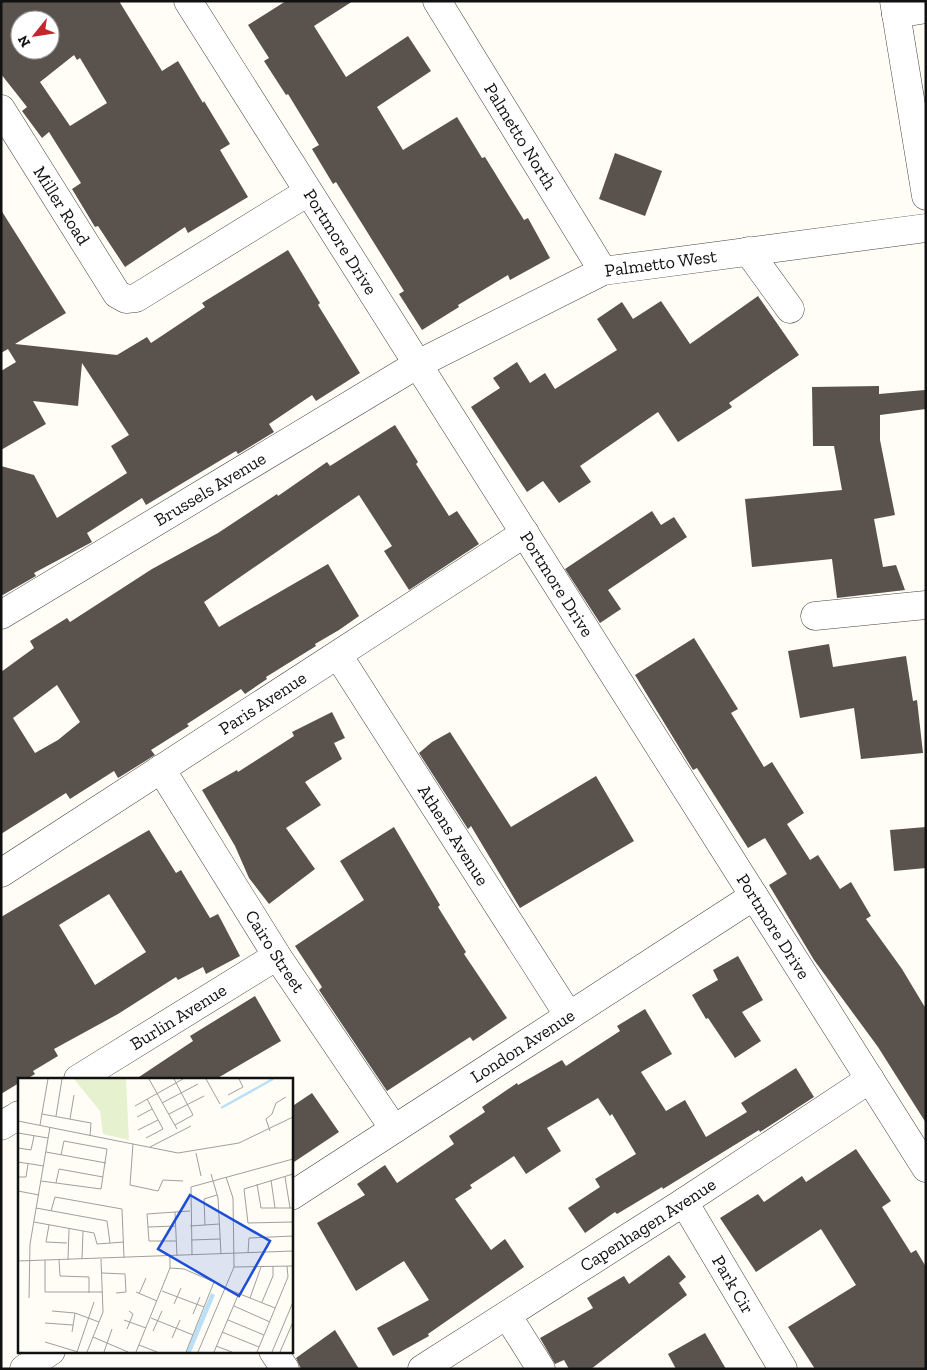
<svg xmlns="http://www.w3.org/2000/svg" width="927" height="1370" font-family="'Zilla Slab',serif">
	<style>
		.building { fill: #5a524d; fill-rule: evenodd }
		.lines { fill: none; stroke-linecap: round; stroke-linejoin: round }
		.minor-casing { stroke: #444; stroke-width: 29 }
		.minor { stroke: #fff; stroke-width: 28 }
		.labels { text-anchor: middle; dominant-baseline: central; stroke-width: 5; stroke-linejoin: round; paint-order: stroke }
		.street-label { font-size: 18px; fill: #111; stroke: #fff }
		.inset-river { fill: none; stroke: #b9e0f7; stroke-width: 2.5 }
		.inset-road { fill: none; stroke: #a09f9a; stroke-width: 1 }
		.view { fill: #1d4ed8; fill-opacity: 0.15; stroke: #1d4ed8; stroke-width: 2.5 }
		.inset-edge { fill: none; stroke: #111; stroke-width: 2.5 }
	</style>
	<rect width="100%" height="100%" fill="#fffdf5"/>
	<path class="building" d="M1 1H119L162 71 178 61 203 103 204 101 230 144 220 150 248 197 188 233 185 227 125 267 98 226 95 227 72 189 81 183 49 132 42 138 22 111 27 107 1 74ZM20 20H50V50H20ZM74 55 77 60 80 58 107 103 70 126 40 82Z
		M286 1H353L314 26 346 77 408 36 431 71 377 107 403 150 457 117 482 158 485 157 524 220 528 218 550 258 510 280 508 275 458 305 459 307 422 330 399 294 404 291 336 182 333 184 312 149 319 145 288 94 286 95 264 61 269 58 248 25Z
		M615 153 662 171 645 216 599 199Z
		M1 210 66 313 15 344 117 355 147 337 151 343 205 307 202 303 288 250 320 303 318 305 360 373 316 401 312 395 269 424 274 432 238 454 236 451 146 505 142 498 87 533 92 542 34 573 36 576 1 596V466L34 475 57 518 127 473 111 446 129 435 82 363 78 406 33 401 46 424 1 450V371L16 362 8 349 1 353Z
		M758 296 799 355 729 403 732 407 678 442 658 412 580 466 591 482 559 503 543 481 527 492 471 407 500 388 493 378 517 362 530 383 545 373 555 389 617 350 597 319 622 302 633 319 661 301 690 344Z
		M879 386V394L925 390 926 409 880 415V440L895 515 874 519 883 567 896 565 905 590 837 598 832 559 752 567 745 499 842 490 834 446H813L812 387Z
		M395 425 418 462 416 464 449 516 457 511 479 544 409 590 384 551 392 546 359 495 204 602 219 627 328 564 359 616 339 630 315 644 316 646 266 677 267 679 245 694 241 689 187 724 189 726 151 750 155 755 118 778 114 771 70 799 66 793 1 834V672L34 648 30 641 67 618 70 622 152 569 218 533 277 494 278 496 327 462 330 466ZM57 685 80 722 58 740 35 753 13 718Z
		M652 511 661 525 674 517 687 537 608 590 621 609 600 623 565 569Z
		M694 638 738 709 731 713 764 767 772 762 804 813 787 824 810 860 818 855 840 889 851 882 871 916 866 919 902 969 926 1009V1123L878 1047 814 960 769 885 787 874 765 838 748 848 697 768 693 770 635 675Z
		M829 644 833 667 906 656 913 701 917 700 923 753 861 759 854 708 800 718 788 651Z
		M332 712 345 738 334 743 342 759 305 782 321 805 286 828 315 869 269 904 249 878 235 846 202 790 237 770 238 772 294 736 292 732Z
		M450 732 511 827 596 776 634 841 520 908 471 826 468 829 419 753 432 742Z
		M394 827 440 905 438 907 466 952 464 954 507 1018 473 1041 470 1037 387 1091 319 990 322 987 295 946 364 900 340 861Z
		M926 827V868L894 871 890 830Z
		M149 830 176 873 181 870 210 918 218 914 240 956 206 974 203 967 178 980 176 977 118 1014 54 1049 58 1056 33 1071 35 1074 27 1079H19V1083L1 1094V917ZM109 894 146 952 95 985 59 925Z
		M738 956 763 1000 742 1012 761 1041 735 1058 708 1018 706 1019 692 995 718 980 713 970Z
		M255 996 281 1041 216 1079H136L193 1041 190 1036Z
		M645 1009 672 1054 641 1072 666 1111 685 1100 706 1137 747 1112 741 1103 796 1068 814 1097 760 1132 759 1130 663 1189 662 1187 617 1214 615 1212 585 1233 568 1208 600 1187 595 1179 636 1154 612 1114 610 1116 598 1098 547 1128 561 1151 526 1174 514 1156 470 1185 472 1188 455 1199 491 1250 505 1239 524 1267 428 1334 429 1336 393 1356 377 1328 429 1300 404 1261 356 1291 317 1223 365 1195 357 1184 385 1165 397 1183 454 1144 449 1136 485 1112 482 1107 517 1083 518 1085 562 1060 566 1066 620 1031 617 1026Z
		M312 1093 339 1132 291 1164V1107Z
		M856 1149 891 1201 882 1207 911 1253 916 1250 926 1267V1369H815L788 1327 856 1285 821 1229 756 1272 720 1218 758 1194 764 1202 802 1176 806 1182Z
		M669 1255 686 1277 679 1283 687 1295 591 1369H569L564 1360 555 1364 540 1338 593 1308 587 1298 624 1276 629 1284Z
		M335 1330 359 1369H301L296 1358Z
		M705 1333 726 1369H676L668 1354Z"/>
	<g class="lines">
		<defs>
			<g id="minor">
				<path id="s1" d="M188 1 926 1168"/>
				<path id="s2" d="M437 1 603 271"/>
				<path d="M894 1 926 196"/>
				<path d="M896 14 926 9"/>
				<path id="s3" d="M1 109 117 294 126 299 136 298 308 192"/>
				<path d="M748 251 790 309"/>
				<path id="s4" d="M1 615 418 364 603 271 926 228"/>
				<path d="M815 616 926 605"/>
				<path id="s5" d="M338 655 569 1016"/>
				<path id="s6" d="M161 769 277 956 394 1129"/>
				<path id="s7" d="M1 873 525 533"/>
				<path id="s8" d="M78 1079 277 956"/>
				<path d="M1 1126 19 1115"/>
				<path id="s9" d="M291 1196 754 896"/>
				<path id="s10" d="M684 1202 783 1369"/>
				<path d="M507 1315 541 1369"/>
				<path d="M273 1351 285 1369"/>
				<path d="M24 1369 51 1351"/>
				<path id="s11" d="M422 1369 684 1202 870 1079"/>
			</g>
		</defs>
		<use href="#minor" class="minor-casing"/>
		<use href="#minor" class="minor"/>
	</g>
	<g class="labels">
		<g class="street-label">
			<text stroke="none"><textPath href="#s2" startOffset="159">Palmetto North</textPath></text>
			<text stroke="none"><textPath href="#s3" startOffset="114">Miller Road</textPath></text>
			<text stroke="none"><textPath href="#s1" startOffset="285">Portmore Drive</textPath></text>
			<text stroke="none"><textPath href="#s4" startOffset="752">Palmetto West</textPath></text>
			<text stroke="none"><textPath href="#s4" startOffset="244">Brussels Avenue</textPath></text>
			<text stroke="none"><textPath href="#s1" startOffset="690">Portmore Drive</textPath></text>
			<text stroke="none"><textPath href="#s7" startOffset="312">Paris Avenue</textPath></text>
			<text stroke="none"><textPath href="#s5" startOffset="214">Athens Avenue</textPath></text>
			<text stroke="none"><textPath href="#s1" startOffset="1095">Portmore Drive</textPath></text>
			<text stroke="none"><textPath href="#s6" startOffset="215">Cairo Street</textPath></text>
			<text stroke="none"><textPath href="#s8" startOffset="118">Burlin Avenue</textPath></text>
			<text stroke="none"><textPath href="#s9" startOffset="276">London Avenue</textPath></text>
			<text stroke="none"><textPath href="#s11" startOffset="268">Capenhagen Avenue</textPath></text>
			<text stroke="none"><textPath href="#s10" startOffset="96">Park Cir</textPath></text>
		</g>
	</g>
	<g transform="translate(18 1078)">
		<rect width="275" height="275" fill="#fffdf5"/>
		<path d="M56 1H108L111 62 85 56 82 33Z" fill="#e6f2cf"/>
		<path d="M193 215 197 217 173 274H168Z" fill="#b9e0f7"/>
		<path class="inset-river" d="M203 30 255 1"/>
		<path class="inset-road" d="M131 1 159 51M156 1 175 37 157 47M188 1 202 26M210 17 225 9 221 1M144 25 180 6M117 28 165 1M24 36 73 45 72 58M151 36 186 18M38 38 44 1M119 39 134 31M52 41 56 17M0 43 160 75 221 65 275 39M22 47 30 1M120 52 140 42M252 53 248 41 254 36 258 25 268 19M0 55 30 60M128 60 145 51 129 21M115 66 112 107 140 113 145 102 165 103M132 69 173 48M0 70 13 72 16 58M28 74 88 85M178 75 183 98M0 84 26 88M193 96 200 120 203 176M275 96 226 111 230 145 275 144M0 99H8L10 86M267 99 272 130M253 102 257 130M23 103 83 111 89 71 46 63 43 77M38 105 41 91 85 99M239 106 243 130H275M0 113 21 117M18 130 89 143 92 165M33 133 37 119 104 131 106 180M157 134 159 178M16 144 76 155 79 166 106 164M31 147 28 164 49 165M187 147 186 121 199 117M172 148 201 146M130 149 158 148M173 162 202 161M158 163H131L129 136 172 133M230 175 231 160 275 158M174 177 173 109 275 81M64 181 65 153M27 182V214H85M41 182 42 198 71 199V215M50 182 51 151M0 183 275 173M216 189 275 188M152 190 166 191 196 204 168 274M84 195 107 196 108 214 98 215M207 210 257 230M144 213 186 229M118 214 139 223M121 216 128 200M11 220 12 166 32 49M232 220 243 189M244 224 255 198V188M156 226 163 210M216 228 252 244M34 233 57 235 81 244M175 236 182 219M133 240 175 257M106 242 128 250M210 242 246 257M27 245 55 247M109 251 115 236 111 233M135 253 144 233M54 254 57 235M204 254 241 269M75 259 110 274M154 260 162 242M27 264 60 274M121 267 139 274M198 268 214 274M59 274 76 224M69 274 85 234 83 181M86 274 94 251M118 274 152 190V178M180 274 216 189 215 120 208 99M196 274 221 215M239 274 270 199 269 188M254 274 275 224M262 274 275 244"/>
		<path class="view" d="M172 117 252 163 221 218 140 171Z"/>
		<rect width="275" height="275" class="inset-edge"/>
	</g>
	<rect width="927" height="1370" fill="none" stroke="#111111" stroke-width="5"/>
	<g transform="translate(35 35) rotate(240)"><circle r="24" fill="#ffffff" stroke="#a0a0a0"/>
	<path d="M0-4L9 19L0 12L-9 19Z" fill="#c4262e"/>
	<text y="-8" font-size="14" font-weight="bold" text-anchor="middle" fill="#111111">N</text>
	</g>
</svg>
